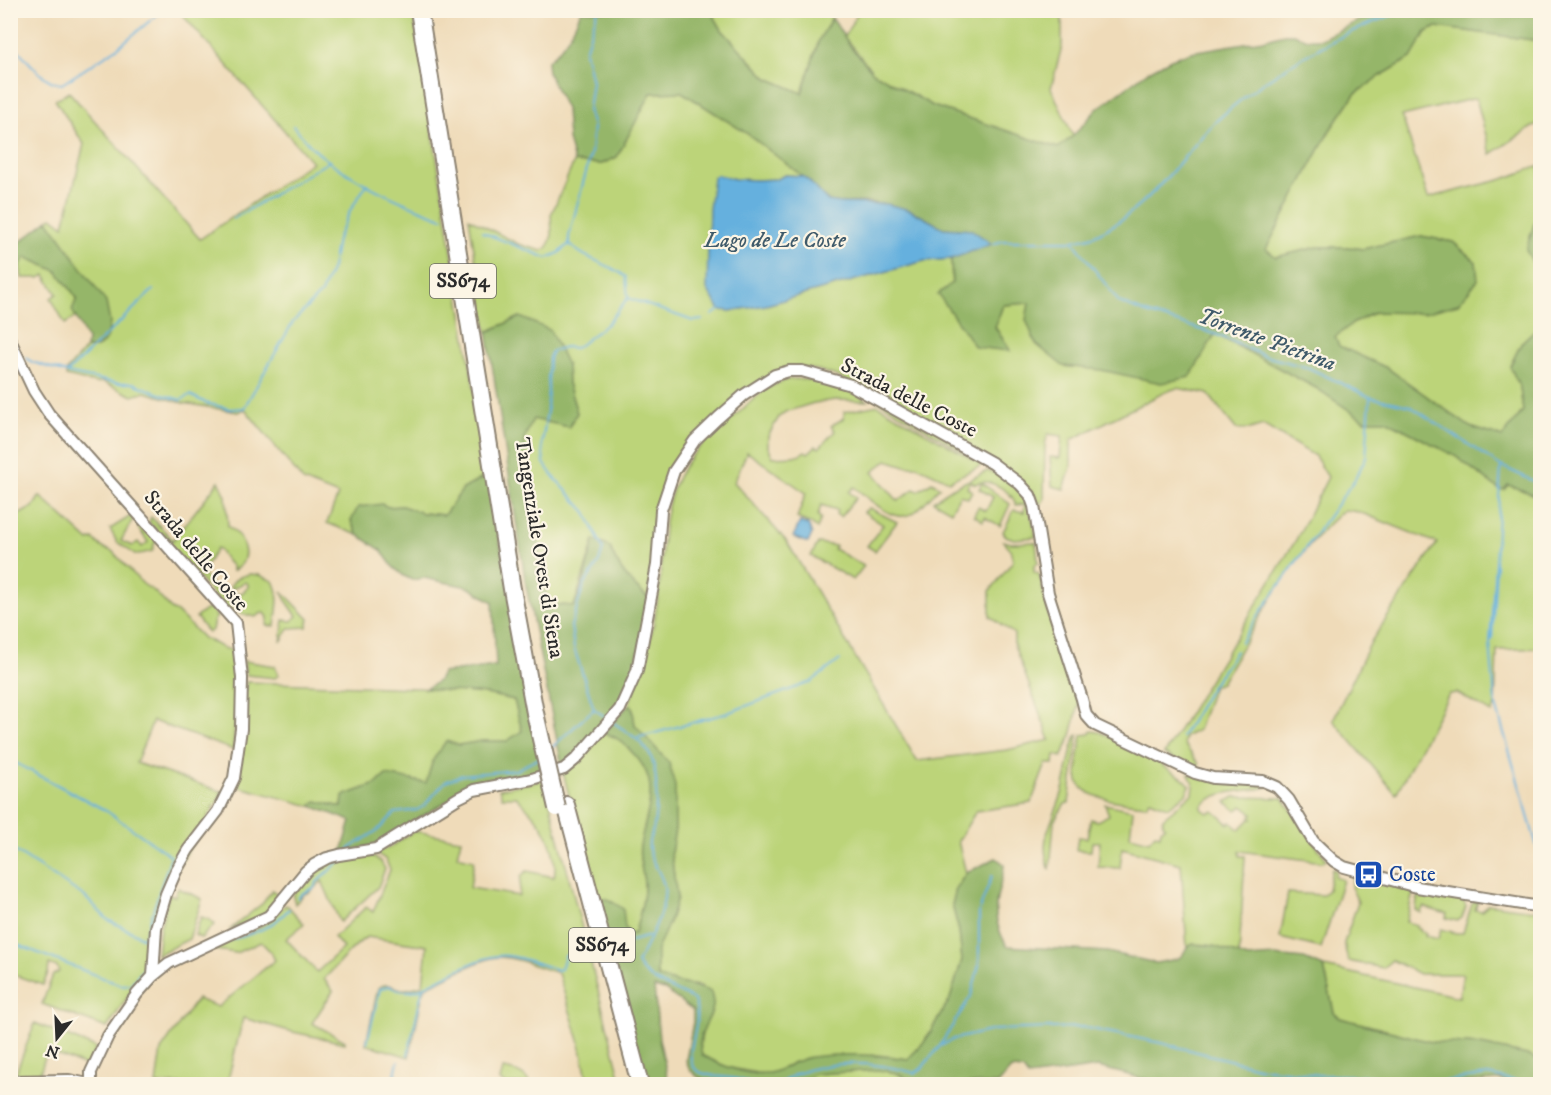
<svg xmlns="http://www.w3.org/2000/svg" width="1551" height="1095" font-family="'IM FELL DW Pica',serif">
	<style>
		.green { fill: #bcd479; stroke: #748052; stroke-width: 1.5 }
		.forest { fill: #95b669; stroke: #60704a; stroke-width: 1.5 }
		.water { fill: #65b0de; stroke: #486e84; stroke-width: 1.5 }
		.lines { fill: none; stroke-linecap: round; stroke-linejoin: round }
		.stream { stroke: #65b0de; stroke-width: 2 }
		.minor-casing { stroke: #8d8372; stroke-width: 14 }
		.trunk-casing { stroke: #8d8372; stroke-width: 20 }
		.minor { stroke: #fff; stroke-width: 10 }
		.trunk { stroke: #fff; stroke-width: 16 }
		.trunk-bridge-casing { stroke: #8d8372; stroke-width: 20; stroke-linecap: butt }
		.trunk-bridge { stroke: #fff; stroke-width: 16 }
		.labels { text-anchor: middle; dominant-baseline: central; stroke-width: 4.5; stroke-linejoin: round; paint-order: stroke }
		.shield { fill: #fcf5e5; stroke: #6a6863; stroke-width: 1.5 }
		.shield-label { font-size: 20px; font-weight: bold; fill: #2b2b2b }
		.street-label { font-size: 21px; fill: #2b2b2b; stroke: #fcf5e5 }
		.transit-label { font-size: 21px; fill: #164399; stroke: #fcf5e5; text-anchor: start }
		.water-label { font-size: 22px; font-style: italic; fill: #3f5a6a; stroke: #fcf5e5 }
	</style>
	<rect width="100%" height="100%" fill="#fcf5e5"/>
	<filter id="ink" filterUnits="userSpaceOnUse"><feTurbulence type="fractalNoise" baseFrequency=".0167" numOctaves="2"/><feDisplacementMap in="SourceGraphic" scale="12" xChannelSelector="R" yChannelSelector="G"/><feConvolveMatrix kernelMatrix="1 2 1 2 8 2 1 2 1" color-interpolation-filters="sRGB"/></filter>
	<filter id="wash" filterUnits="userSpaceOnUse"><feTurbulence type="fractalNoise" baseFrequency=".008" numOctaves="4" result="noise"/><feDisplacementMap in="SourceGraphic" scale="24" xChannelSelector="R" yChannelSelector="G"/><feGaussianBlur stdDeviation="1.35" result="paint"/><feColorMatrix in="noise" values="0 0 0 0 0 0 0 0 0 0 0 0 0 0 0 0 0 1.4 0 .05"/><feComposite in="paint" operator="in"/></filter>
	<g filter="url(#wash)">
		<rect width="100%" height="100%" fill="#efdbb9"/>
		<path class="green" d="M179 11H413L488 475 463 489 444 515 423 513 402 506 387 507 351 521 358 535 327 523 338 495 303 481 245 409 238 412 183 403 145 392 133 396 103 382 95 383 66 376 67 370 86 348H97L48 220 52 217 64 226 84 144 55 100 69 92 200 239 312 162Z
			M711 11H827L832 18 819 40 802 93 767 78 722 30Z
			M859 11H1062V46L1051 88 1073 136 1058 148 933 106 873 72 844 37Z
			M1437 27 1540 41V122L1491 154 1476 98 1402 116 1428 198 1500 180 1540 166V215L1535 221 1536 270 1540 276V325L1522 342 1510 366 1520 388 1523 411 1502 437 1470 427 1387 368 1338 346 1334 337 1352 324 1375 312H1396L1476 262 1453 242 1421 236 1363 249 1348 247H1318L1276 257 1266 249 1330 130 1355 94 1382 75 1411 58 1426 32Z
			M682 92 748 134 802 176 785 175 777 179 757 180 735 179 717 175 730 311 766 305 924 261 951 259 952 284 938 294 1010 350 995 327 1003 305 1029 303 1063 366 1190 377 1215 334 1316 388 1364 420H1386L1455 456 1499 489 1508 484 1540 497V648L1497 650 1495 706 1492 713 1457 693 1449 694 1396 794 1333 720 1372 640 1437 543 1359 512 1344 510C1290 556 1257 623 1221 683L1213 686 1198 730 1185 737 1184 744 1199 764 1196 770 1164 754 1296 540 1328 477 1315 456 1263 425 1250 429H1236L1208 394 1177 388 1165 392 1071 440V467L1064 489 1052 486 1050 457 1060 458 1062 436 1048 434 1045 444 1044 500 1040 505 1033 493 839 377 818 370 802 368 773 373 675 462 655 534 648 598C631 584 617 568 610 547L594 541 574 606 547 604 524 439 533 419 569 427 577 413 568 383 567 365 520 317 487 332 469 218 518 244 542 251 548 247 552 235 551 215 574 162 602 164 617 157 651 93Z
			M25 257 57 271 77 298 73 310 76 317 65 324 51 298 57 294 45 275 40 278H22L20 266Z
			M791 379C820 379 843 386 868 401L835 400 814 403 785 412 779 417 768 436V447L773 457C784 456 797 458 805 451L808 453 816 446 819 448 835 431 831 426 844 418V412L878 405 981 464 979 467 949 481 917 466H905L887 460 873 472 898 501 914 489 918 491 932 482 940 487C931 495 925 504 916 511 896 528 870 499 854 487L849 492 856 498 840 517 836 514 837 510 821 505 818 516 821 518 817 529 811 524 797 518 806 493 747 452 734 482 787 542 917 761 1007 750 1050 740 1014 645V634L990 616V591L1013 561 1010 549 1003 541 1011 543 1036 542 1038 562 1034 566V572L1039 574 1049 615 1079 703 1071 736 1062 757 1055 755 1054 764H1046L1031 803 976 811 958 841 966 873 956 889 952 905 959 931 962 960 950 999 925 1041 908 1059 877 1055 794 1062 772 1073H757L726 1067 702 1055C698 1042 703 1027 710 1016L701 986 669 982 657 976 656 950 670 920 677 898 671 853 675 829 669 763 635 725 632 706 629 704C643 670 653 634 658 598 664 555 659 507 683 468 696 447 716 432 735 416 753 400 766 384 791 379Z
			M987 471C994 471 999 476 1005 479 1029 496 1031 510 1036 537L1014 539 1006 536 1003 532 1014 510 1024 512 1025 504 1016 505C1012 491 989 477 975 484L970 481 967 488 972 491 968 498 960 495 951 511 933 501 951 489Z
			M219 481 226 496 228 526C244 536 254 561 232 571V566C225 561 224 555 217 548L201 573 231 605 233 617 149 522 151 517 173 540Z
			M982 483 1010 504 1000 526 985 517 983 521 974 515 978 507 986 511 993 497 979 489Z
			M40 496 89 541 93 539 103 548 112 551 143 584 155 592 172 610 177 612 204 639H207L224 649 225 648 233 651 234 656 237 690 233 750 153 721 136 763 223 792 164 891 150 938V966L147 972 131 992 107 1028 42 1004 53 975 59 972 57 967 49 964 48 973 43 985 11 974V519L33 507Z
			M869 508 897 522 875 551 867 546 883 525 864 512Z
			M134 514V517L121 541 132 546 138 542 142 547 148 542 138 528 140 523 157 541 154 544 153 551 136 555 117 542 110 529Z
			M818 543 836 546 834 549 864 566 853 580 811 556Z
			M250 574 259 575 273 581C281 596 277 610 275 626H267L268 617 264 612 255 617 239 613 230 596 231 593H242L248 587V584L245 582 232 589 230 587C234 578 241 576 250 574Z
			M282 591 309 619 307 627 289 628 281 642 284 620 292 621 297 616 285 599Z
			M210 607 217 617 214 620 212 630 208 633 196 617Z
			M244 661 275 666 279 675 275 678 246 675Z
			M246 682 442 689 486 694 514 700 522 731 507 741H482L459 745 433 760 426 783 386 775 376 784 343 796 342 807 317 801 311 806 236 786 240 771Z
			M1091 731 1100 732 1162 760 1163 766C1172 773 1185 776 1190 786L1186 794 1168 807 1150 800 1146 805C1130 803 1083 800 1078 781 1075 768 1080 748 1082 735L1090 734Z
			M604 733C616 736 623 742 631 751 663 782 647 809 640 846 638 859 643 870 644 883 646 896 638 919 635 933L630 934 595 898 563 772Z
			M1078 735 1069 803 1065 804 1054 821 1050 870C1036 837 1056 819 1063 790 1068 771 1069 754 1076 736Z
			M1189 774 1254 782 1267 787C1246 793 1218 788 1202 806V809L1208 813 1214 811 1229 824 1231 822 1239 830 1250 819H1252L1250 817 1253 814 1242 806 1237 811 1226 802 1234 797 1283 798 1326 859 1323 862 1240 851V856H1245L1239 955C1224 950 1202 939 1187 947L1181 864 1122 848 1120 868 1098 867 1100 842H1092L1091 851 1076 850 1078 837 1087 838 1091 819 1097 821 1109 815 1105 804 1133 810 1130 836 1149 841 1155 834 1160 835 1161 830 1165 827 1163 823V818L1193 793 1194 786Z
			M544 780 622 1084H571L587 1077 579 1040 558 973C539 968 518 957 498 957 483 957 441 980 424 988L409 1057 366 1044 378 988C389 981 392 987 402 989 408 990 417 987 423 985L427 946 367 937C354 944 336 967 324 979L333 991 312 1023 345 1041V1043L293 1032 243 1018 227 1084H156L161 1050 197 999 218 1007 275 960 270 951 261 942 236 953 215 950 218 945 247 934 269 921 285 905 288 906 304 924 286 939 317 972 343 948 334 937 366 907 373 912 390 870 386 860 375 852 390 847 414 831 461 839 457 856 474 860 470 888 519 896 521 876 527 871 554 877C556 870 555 865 554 858 549 829 536 817 516 797H502L499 789Z
			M373 856 381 862 385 869 378 887 340 922 322 881 310 892 304 894 295 904 293 896 294 893C321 861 332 859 373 856Z
			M1332 869 1336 870 1335 877 1343 880 1321 948 1280 938 1288 893 1322 895 1328 890Z
			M1354 871 1414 889 1406 922 1418 925 1417 928 1420 929V931L1426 933 1425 936 1438 939 1441 929 1456 933H1463L1472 904 1475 901H1478L1475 910 1482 911 1488 904 1540 911V1061L1527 1055 1481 1045 1431 1042 1340 1018 1334 1013 1324 967 1459 997 1463 974H1419L1392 960 1383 968 1348 961 1344 943 1358 902 1351 887Z
			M178 888 202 899 189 939 157 955 160 928 169 894 175 896Z
			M272 890 280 896 263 915 229 930 263 903Z
			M1422 893 1463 900 1466 907 1462 918 1457 921 1446 918 1447 914 1423 907 1421 913 1416 910 1417 900Z
			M201 917 210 920 215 924 201 938 195 935Z
			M35 1023 96 1048 88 1067 47 1051 39 1076 15 1075Z
			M503 1069C515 1071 525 1073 530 1084H505L500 1081Z
			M878 1070 897 1073 907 1079 908 1084H801L815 1074Z"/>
		<path class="forest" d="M581 11H711L722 30 767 78 802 93 819 40 832 18 851 47 873 72 933 106 1058 148 1073 136 1097 109 1147 72 1171 59 1191 52 1263 40 1284 34H1294L1306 39H1321L1360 20 1387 11H1540V41L1437 27 1426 32 1411 58 1382 75 1355 94 1330 130 1266 249 1276 257 1318 247H1348L1363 249 1421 236 1453 242 1476 262 1478 280 1458 304 1424 313 1375 312 1352 324 1335 337 1339 346 1387 368 1470 427 1502 437 1523 411 1520 388 1510 366 1522 342 1540 325V497L1508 485 1504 490 1499 489 1455 456 1386 420H1364L1316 388 1215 334 1190 377 1161 383 1101 370 1063 366 1036 344 1026 320 1029 303 1003 305 995 327 1010 351 975 347 938 294 952 283 951 259 991 244 971 230 943 228 910 210 869 202 841 203 828 201 809 181 748 134 682 92 651 93 617 157 602 164 574 162 568 139 566 109 548 73 547 62C565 45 572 33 581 11Z
			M1540 215V276L1526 250 1535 221Z
			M48 220 106 302 110 323 107 339 97 348H86L87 339 72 310 77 298 57 271 25 257 20 266 11 269V249Z
			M520 317 550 330 567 365 568 383 577 413 569 427 533 419 524 439 547 604 574 606 583 583 594 540 610 547C617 568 631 584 648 598 644 622 641 648 634 671 623 704 588 744 562 766L526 585 487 332Z
			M488 475 542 772 472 786 375 845 342 852 351 821 311 806 316 801 342 807 343 796 376 784 386 775 426 783 433 760 446 741 459 745 482 741H507L522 731 514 700 486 694 426 689 438 681 442 673 496 666 493 602 468 587 424 578 412 580 404 576 393 567 381 550 358 535 351 521 358 507 382 504 388 507 402 506 423 513 444 515 463 489Z
			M629 704 632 706 635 725 669 763 675 786V829L671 853 677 898 670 920 657 950V976C674 985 693 983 711 992 712 997 714 1002 713 1007 709 1024 695 1034 702 1055 720 1065 752 1079 773 1072 786 1068 797 1059 811 1057 843 1053 877 1055 908 1059L925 1041 950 999 962 960 959 931 952 905 956 889 966 873 996 858 1004 864C1004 877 999 886 997 898 993 916 998 931 1007 946L1107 952 1156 963 1177 959 1182 956 1187 947 1193 944 1214 946 1248 958 1274 956 1304 959 1324 967 1334 1013 1340 1018 1431 1042 1481 1045 1527 1055 1540 1061V1084H1510L1500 1080 1466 1082 1460 1084H1163L1098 1067 1028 1077 1023 1070 1011 1069 998 1084H908L907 1079 897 1073 878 1070 815 1074 801 1084H732L720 1081H707L698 1077 689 1069 686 1060 693 1022V1011L665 990 654 987 659 1039 669 1084H644L595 898 608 899 623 909 625 928 630 934 635 933C638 919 646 896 644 883 643 870 638 859 640 846 647 809 663 782 631 751 623 742 616 736 604 733Z"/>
		<path class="water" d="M717 175 735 179 756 180 777 179 785 175 802 176 809 181 828 201 841 203 887 204 910 210 943 228 972 230 992 244 951 259 924 261 766 305 730 311 720 310 707 289 709 209 713 178Z
			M800 522 808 525 812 534 808 543 793 537Z"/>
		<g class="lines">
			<path class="stream" d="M598 10 585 51 592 82 588 110 593 126 591 153 569 236V244C585 260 609 263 626 277L628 298 607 324 576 348 565 347 552 351 549 358 547 411 542 444 544 463 552 475 586 512 603 549 599 562 584 585 571 626 574 648 594 709 607 718
				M10 41C23 54 43 84 62 84L117 48 163 10
				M293 126C302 136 311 148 322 156 357 183 401 203 443 218
				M233 219 328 162
				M482 232 547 258 559 253 569 244
				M1073 241C1080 239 1089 238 1095 235 1127 221 1159 188 1181 161 1192 149 1202 135 1214 123 1268 73 1335 34 1406 10
				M992 244 1003 241H1073L1119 302 1143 312 1215 334 1265 356 1309 368 1370 397 1410 406 1501 466 1540 484
				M628 298 693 321 702 320
				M712 315 720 310
				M25 357 32 362 67 373 116 383H133L160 394 181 400 190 395 206 403 230 409 244 408 293 322 321 293 332 268 337 239 351 209 367 184
				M67 373 153 290
				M1501 466 1490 643 1495 702 1540 857
				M1492 640 1496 565
				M1241 642 1255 620 1355 479 1366 457 1370 399
				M614 723C627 732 641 740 649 753 659 770 657 807 654 826 653 832 649 837 649 843 647 859 661 870 664 886 668 907 647 944 637 963 646 982 676 989 694 1000 701 1017 694 1032 691 1050 686 1087 731 1070 750 1084
				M1182 737 1211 687 1236 651
				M637 738 727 713 811 682 840 660
				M550 749 594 709
				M10 760 105 810 171 856 144 939
				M10 848 84 896 108 920 146 939
				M349 849 378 830 395 813 417 810 424 806 445 782 462 775 516 770 539 758
				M298 898 303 893 314 888 317 882 342 859
				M229 940C254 934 272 928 289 909
				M10 942 121 985 131 984 150 961
				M613 946 650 936
				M367 1042 380 989 389 986C402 992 408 993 422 988
				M941 1044 971 996 979 965V911L992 876
				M408 1055 423 987C445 977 485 952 509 956 525 958 542 965 558 970L561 969 565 956 586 950
				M1301 1073 1302 1084
				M750 1083 759 1084
				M393 1084 398 1061
				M778 1084C785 1081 792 1075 799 1073 836 1059 878 1063 915 1073L921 1069 940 1046 954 1039 994 1030 1082 1027 1161 1043 1262 1068 1319 1075 1372 1076 1414 1082H1440L1488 1075 1530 1084"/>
		</g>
	</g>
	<g filter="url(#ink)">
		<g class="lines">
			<defs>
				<path id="minor" d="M10 340 34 391 49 414 236 623 242 678 241 729 234 778 218 811 188 850 176 871 166 894 156 928 153 976
					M10 1081 69 1080 88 1084
					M91 1084V1072L108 1036 137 994 153 976 169 963 269 916 306 871 314 865 327 858 339 855 376 849 458 798 474 790 532 779 564 769 576 759 620 709 637 671 657 565 661 510 674 471 695 440 718 418 744 395 775 375 789 371H802L851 385 992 463 1020 484 1030 495 1034 506 1048 593 1082 699 1086 715 1095 725 1195 773 1213 778 1263 781 1277 787 1289 800 1313 841 1334 861 1344 867 1417 887 1540 907"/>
				<path id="trunk" d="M419 10 512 589 535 713
					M566 805 640 1084"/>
			</defs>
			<use href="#minor" class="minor-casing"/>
			<use href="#trunk" class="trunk-casing"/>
			<use href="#minor" class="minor"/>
			<use href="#trunk" class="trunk"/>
			<defs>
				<path id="trunk-bridge" d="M535 713 557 808"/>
			</defs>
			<use href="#trunk-bridge" class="trunk-bridge-casing"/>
			<use href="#trunk-bridge" class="trunk-bridge"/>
		</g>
	</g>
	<defs>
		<symbol id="bus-square" viewBox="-11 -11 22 22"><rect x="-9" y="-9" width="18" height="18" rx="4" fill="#1a4fb4" stroke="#fcf5e5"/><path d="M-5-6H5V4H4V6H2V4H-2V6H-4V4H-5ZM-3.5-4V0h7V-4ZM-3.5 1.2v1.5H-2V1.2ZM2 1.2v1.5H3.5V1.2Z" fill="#fff"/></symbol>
	</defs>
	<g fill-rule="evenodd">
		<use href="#bus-square" x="1352" y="858" width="33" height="33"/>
	</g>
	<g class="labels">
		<g class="shield">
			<rect x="430" y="264" width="66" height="34" rx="4.5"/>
			<rect x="569" y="928" width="66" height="34" rx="4.5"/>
		</g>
		<g class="shield-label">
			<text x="463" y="281">SS674</text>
			<text x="602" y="945">SS674</text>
		</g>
		<g class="street-label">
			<text transform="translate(909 398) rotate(27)">Strada delle Coste</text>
			<text transform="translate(539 548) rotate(81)">Tangenziale Ovest di Siena</text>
			<text transform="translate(196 551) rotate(50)">Strada delle Coste</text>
		</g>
		<g class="transit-label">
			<text x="1389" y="875">Coste</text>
		</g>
		<g class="water-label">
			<text x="775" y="240">Lago de Le Coste</text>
			<text transform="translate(1267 340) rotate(20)">Torrente Pietrina</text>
		</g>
	</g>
	<rect width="1551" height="1095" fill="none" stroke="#fcf5e5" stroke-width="36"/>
	<g transform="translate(57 1038) rotate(198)" stroke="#fcf5e5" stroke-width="4.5" paint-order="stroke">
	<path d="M0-4.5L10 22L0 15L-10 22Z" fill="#2b2b2b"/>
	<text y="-9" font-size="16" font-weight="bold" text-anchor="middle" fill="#2b2b2b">N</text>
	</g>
</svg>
